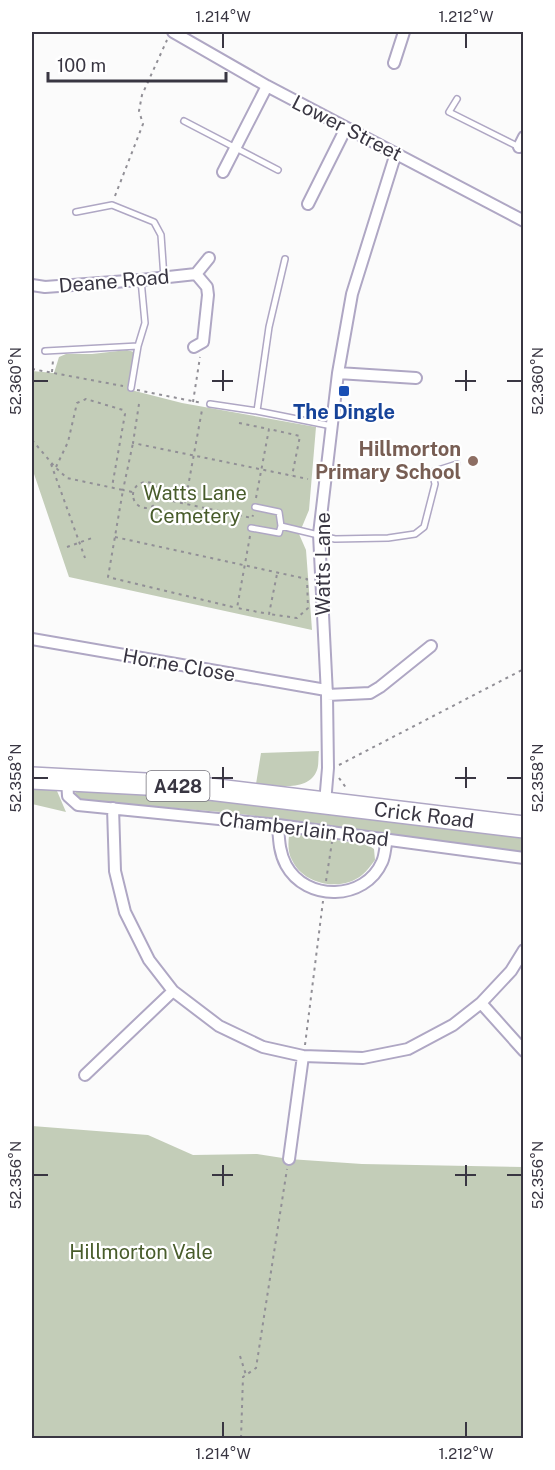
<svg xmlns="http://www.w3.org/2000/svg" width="555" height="1470" font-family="'Public Sans',sans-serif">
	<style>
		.green { fill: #c3cdb8 }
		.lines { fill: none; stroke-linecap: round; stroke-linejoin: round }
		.lane-casing { stroke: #afa7c4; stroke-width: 8 }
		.street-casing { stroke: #afa7c4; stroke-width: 14 }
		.highway-casing { stroke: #afa7c4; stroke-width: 24 }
		.path { stroke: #918f96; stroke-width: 2; stroke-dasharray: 3 4.5; stroke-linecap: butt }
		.lane { stroke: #fff; stroke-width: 5 }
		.street { stroke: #fff; stroke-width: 10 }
		.highway { stroke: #fff; stroke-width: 21 }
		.ticks { fill: none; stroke: #393642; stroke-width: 2 }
		.transit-dot { fill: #1a4fb4; stroke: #fff; stroke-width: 2 }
		.education-dot { fill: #8d6e63; stroke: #fff; stroke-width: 2 }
		.labels { text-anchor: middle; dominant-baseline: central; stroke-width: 4.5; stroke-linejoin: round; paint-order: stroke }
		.shield { fill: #fff; stroke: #74727b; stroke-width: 1.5 }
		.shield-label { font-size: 18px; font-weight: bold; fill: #393642 }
		.street-label { font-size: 20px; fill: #393642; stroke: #fff }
		.transit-label { font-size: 20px; font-weight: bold; fill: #164399; stroke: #fff }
		.education-label { font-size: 20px; font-weight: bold; fill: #785e54; stroke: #fff; text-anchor: end }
		.park-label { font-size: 20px; fill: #485c2b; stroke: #fff }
		.neatline { fill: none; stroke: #393642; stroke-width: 2 }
		.ticks-label { font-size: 15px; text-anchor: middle; fill: #393642 }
	</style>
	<rect width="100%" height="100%" fill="#fbfbfb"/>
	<path class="green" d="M127 350 134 352 131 390 182 403 316 427 309 510 299 534 306 550 312 630 69 577 32 468V371L54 373 59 357 66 354H92Z
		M319 751C318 757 319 765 317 770 309 793 274 785 256 784L261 753Z
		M32 787 51 789 57 791 66 812 32 804Z
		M76 789 187 792 429 822 435 827 475 832 488 830 523 834V852L233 813 79 800 75 794Z
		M294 833 368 845 374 849 375 860C371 865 367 871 362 875 342 892 303 885 292 860 288 853 288 844 289 836Z
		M32 1126 148 1135 193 1155 257 1154 289 1159 362 1164 523 1167V1438H32Z"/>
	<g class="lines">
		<defs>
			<path id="lane" d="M457 99 449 112 519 147
				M184 121 278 170
				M76 212 112 205 154 222 161 235 164 278
				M45 351 138 346
				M131 388 138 346 145 323 141 280
				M210 404 257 411 332 426
				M257 411 269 327 285 259
				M281 526 335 539 388 538 415 534 424 527 435 484 432 472 457 464
				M251 528 279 533 281 526 279 512 255 507"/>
			<path id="street" d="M173 32 267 86 524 221
				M394 63 404 32
				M519 147 524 137
				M223 172 267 86
				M308 204 346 128
				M196 274 209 258
				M32 285 45 287 141 280 196 274 207 287 208 295 203 342 194 347
				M338 373 416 378
				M32 639 326 690
				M327 695 370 693 380 687 431 646
				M67 779 68 796 78 805 278 825 524 858
				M325 803 328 768 327 695 319 534 338 373 352 294 396 153
				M113 808 115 871 125 912 149 960 173 991 219 1026 263 1047 303 1056 363 1058 408 1049 453 1025 481 1003 511 971 524 950
				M278 825C279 839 279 852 286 865 306 902 365 901 382 862 385 856 385 847 387 839
				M481 1003 524 1051
				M85 1075 173 991
				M289 1159 303 1056"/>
			<path id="highway" d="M32 778 184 786 524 827"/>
		</defs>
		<use href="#lane" class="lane-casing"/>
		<use href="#street" class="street-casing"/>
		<use href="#highway" class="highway-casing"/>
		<path class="path" d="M115 196 143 124 139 111 142 95 167 40
			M32 369 123 386
			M52 372 53 360
			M137 390 202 403
			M193 402 200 357
			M139 404 133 443 308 479
			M239 423 269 429
			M32 440 55 467 67 478 123 490 108 577 237 608
			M51 464 85 558
			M56 467 68 442 77 403 86 399 123 410 125 414 112 487
			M133 495a13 13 0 1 1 26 0a13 13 0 1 1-26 0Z
			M132 492 123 490 133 443
			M158 498 252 518 253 515
			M256 498 269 429 300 436 292 476
			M185 503 202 410
			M250 536 237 608 269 614 277 574
			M115 537 307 579 308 608 297 618 269 614
			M67 547 92 538
			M339 765 524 669
			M339 778 347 789
			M326 881 332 842
			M305 1045 323 901
			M240 1356 246 1375
			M241 1438 243 1377 256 1368 287 1169"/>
		<use href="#lane" class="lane"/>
		<use href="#street" class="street"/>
		<use href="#highway" class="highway"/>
	</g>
	<path class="ticks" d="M223 33V48M466 33V48M223 370V391M466 370V391M33 381H48M212 381H233M455 381H476M507 381H522M223 767V788M466 767V788M33 778H48M212 778H233M455 778H476M507 778H522M223 1165V1186M466 1165V1186M33 1175H48M212 1175H233M455 1175H476M507 1175H522M223 1422V1437M466 1422V1437"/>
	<rect class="transit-dot" x="338" y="385" width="12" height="12" rx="3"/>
	<circle class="education-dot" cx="473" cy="461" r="6"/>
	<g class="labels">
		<rect class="shield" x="146.5" y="771" width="63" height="30" rx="4.5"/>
		<g class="shield-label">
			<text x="178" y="786">A428</text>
		</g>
		<g class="street-label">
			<text transform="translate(347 128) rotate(27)">Lower Street</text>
			<text transform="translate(114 281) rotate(-5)">Deane Road</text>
			<text transform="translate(323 564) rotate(-90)">Watts Lane</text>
			<text transform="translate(179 665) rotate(10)">Horne Close</text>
			<text transform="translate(424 815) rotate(7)">Crick Road</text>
			<text transform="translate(304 829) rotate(7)">Chamberlain Road</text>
		</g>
		<g class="transit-label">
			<text x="344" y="412">The Dingle</text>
		</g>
		<g class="education-label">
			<text x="461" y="449">Hillmorton<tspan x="461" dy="23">Primary School</tspan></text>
		</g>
		<g class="park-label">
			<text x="195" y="493">Watts Lane<tspan x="195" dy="23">Cemetery</tspan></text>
			<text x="141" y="1252">Hillmorton Vale</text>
		</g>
	</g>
	<rect width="555" height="1470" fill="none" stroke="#ffffff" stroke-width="66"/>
	<path d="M48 72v9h178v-9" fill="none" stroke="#393642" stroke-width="3"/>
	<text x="57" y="72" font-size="18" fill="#393642" stroke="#ffffff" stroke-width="4.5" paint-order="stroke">100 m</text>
	<rect x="33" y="33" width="489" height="1404" class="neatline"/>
	<g class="ticks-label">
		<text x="223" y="22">1.214°W</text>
		<text x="466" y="22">1.212°W</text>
		<text transform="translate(16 381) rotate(-90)" y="5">52.360°N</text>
		<text transform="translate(538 381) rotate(-90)" y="5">52.360°N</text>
		<text transform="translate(16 778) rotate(-90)" y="5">52.358°N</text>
		<text transform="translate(538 778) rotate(-90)" y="5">52.358°N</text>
		<text transform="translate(16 1175) rotate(-90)" y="5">52.356°N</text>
		<text transform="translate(538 1175) rotate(-90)" y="5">52.356°N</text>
		<text x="223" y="1459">1.214°W</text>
		<text x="466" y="1459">1.212°W</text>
	</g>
</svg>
